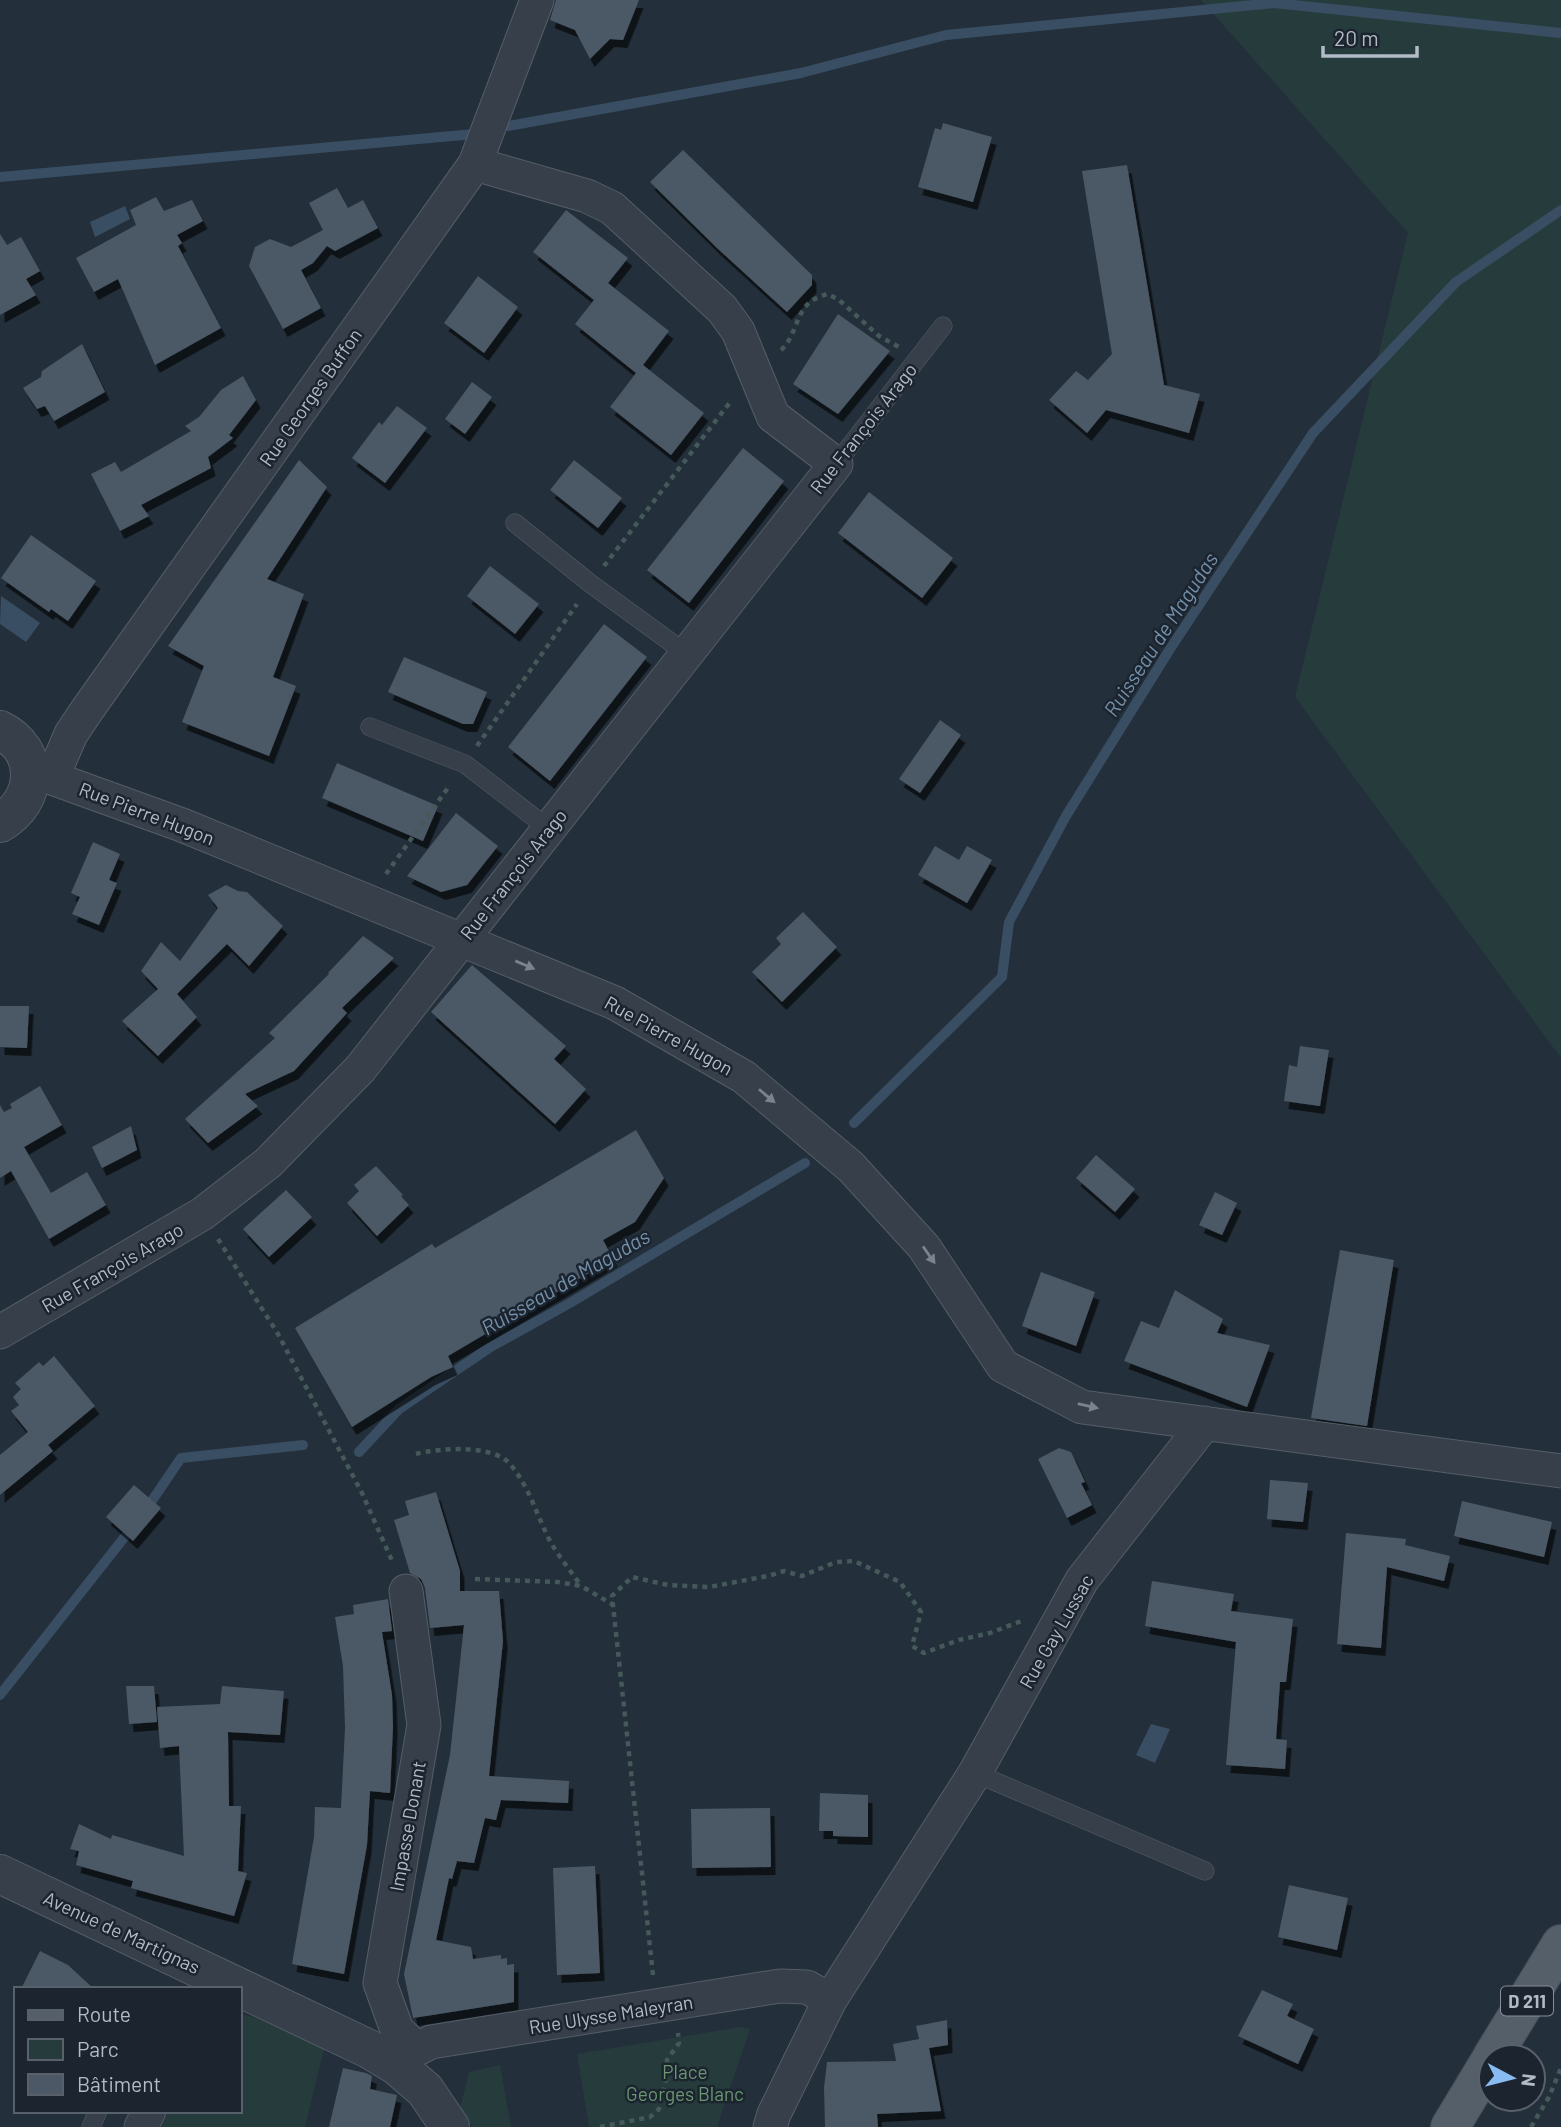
<svg xmlns="http://www.w3.org/2000/svg" width="1561" height="2127" font-family="Barlow,sans-serif">
	<style>
		.green { fill: #263c3c }
		.water { fill: #394e63 }
		.lines { fill: none; stroke-linecap: round; stroke-linejoin: round }
		.stream { stroke: #394e63; stroke-width: 10 }
		.building { fill: #4c5865; filter: url(#shadow) }
		.service-casing { stroke: #555e68; stroke-width: 19 }
		.minor-casing { stroke: #555e68; stroke-width: 35 }
		.tertiary-casing { stroke: #555e68; stroke-width: 40 }
		.primary-casing { stroke: #434c56; stroke-width: 40 }
		.path { stroke: #45595a; stroke-width: 4.5; stroke-dasharray: 5 5; stroke-linecap: butt }
		.service { stroke: #37404a; stroke-width: 18 }
		.minor { stroke: #37404a; stroke-width: 33 }
		.tertiary { stroke: #37404a; stroke-width: 38 }
		.primary { stroke: #555f6a; stroke-width: 38 }
		.oneway { fill: #7b848e }
		.labels { text-anchor: middle; dominant-baseline: central; stroke-width: 5; stroke-linejoin: round; paint-order: stroke }
		.shield { fill: #1c252f; stroke: #858e99; stroke-width: 2 }
		.shield-label { font-size: 18px; font-weight: bold; fill: #b2bbc6 }
		.street-label { font-size: 19px; fill: #b2bbc6; stroke: #1c252f }
		.park-label { font-size: 19px; fill: #6a9670; stroke: #1c252f }
		.water-label { font-size: 21px; font-style: italic; fill: #738fa9; stroke: #1c252f }
	</style>
	<defs>
		<filter id="shadow"><feDropShadow dx="4.5" dy="8" stdDeviation="0" flood-color="#0009"/></filter>
	</defs>
	<rect width="100%" height="100%" fill="#232f3a"/>
	<path class="green" d="M1201 0H1561V1058L1295 697 1408 233Z
		M240 2014 254 2017 324 2049 305 2127H161L169 2111H240Z
		M740 2027 750 2029 717 2127H589L577 2054Z
		M500 2065 511 2127H472L460 2109 469 2072Z"/>
	<path class="water" d="M125 206 130 219 95 237 90 222Z
		M1 596 40 623 26 642 0 624Z
		M1151 1724 1170 1729 1155 1763 1136 1755Z"/>
	<g class="lines">
		<path class="stream" d="M508 126 801 73 946 35 1274 3 1561 33
			M0 177 474 134
			M854 1123 1002 977 1009 922 1066 816 1170 649 1313 433 1456 282 1561 210
			M359 1452 399 1409 489 1348 570 1303 805 1163
			M145 1511 181 1458 303 1445
			M0 1695 134 1525"/>
	</g>
	<path class="building" d="M556 0H639L623 40 610 39 590 59 575 30 550 20Z
		M943 123 992 137 973 202 918 187 935 128 941 130Z
		M683 150 812 275V285L787 312 717 248 650 182Z
		M1127 165 1164 385 1200 394 1189 433 1106 410 1087 433 1049 400 1076 371 1088 380 1112 354 1082 171Z
		M337 188 348 208 363 200 378 228 335 251 327 246 313 263 301 270 321 308 283 329 249 266 255 247 270 239 291 247 323 230 309 203Z
		M156 197 164 211 192 200 203 221 177 235 182 243 178 246 221 328 155 365 118 279 94 292 76 258 136 225 130 210Z
		M566 210 628 258 608 283 669 331 643 365 704 413 671 455 610 407 636 373 575 324 594 300 533 252Z
		M0 234 7 245 21 237 40 271 26 279 36 295 0 315Z
		M478 276 518 307 484 353 444 323Z
		M838 314 890 351 838 414 793 384Z
		M82 344 105 392 54 421 45 406 37 409 23 388 41 377 42 371Z
		M243 376 256 400 229 435 233 438 208 457 211 468 141 505 149 516 120 531 91 474 115 462 121 472 191 431 185 426 199 417 221 390Z
		M472 382 492 397 465 434 445 419Z
		M397 406 427 428 385 483 352 458 379 422 382 425Z
		M743 448 784 481 689 603 647 570Z
		M299 460 327 487 267 579 304 594 273 677 296 686 269 756 182 722 204 666 168 646Z
		M574 460 622 498 598 528 550 490Z
		M869 492 953 558 922 598 838 533Z
		M31 535 96 581 68 621 51 609 49 612 1 578Z
		M490 566 539 604 515 634 467 596Z
		M604 624 647 657 550 781 508 747Z
		M404 657 487 692 473 724H463L388 692Z
		M940 720 961 735 920 793 899 779Z
		M337 763 438 806 423 841 322 798Z
		M456 813 498 846 467 885 441 892 407 876Z
		M93 842 120 854 109 880 117 883 99 925 72 914 80 897 71 893Z
		M935 846 959 860 967 846 992 860 967 903 918 875Z
		M226 885 238 891 247 892 283 926 249 966 227 944 177 994 197 1017 158 1056 122 1021 158 989 141 971 161 942 180 961 218 908 208 895Z
		M803 912 837 947 782 1002 752 972 781 944 776 938Z
		M363 936 394 958 342 1008 347 1013 294 1071 245 1094 258 1106 208 1143 185 1119 275 1038 269 1033 329 974 328 973Z
		M472 965 566 1046 554 1059 586 1089 555 1124 431 1012Z
		M0 1006H29L27 1048 0 1047Z
		M1300 1046 1329 1050 1320 1106 1284 1101 1289 1065 1297 1067Z
		M40 1086 62 1125 24 1147 51 1193 87 1172 106 1205 49 1239 11 1171 0 1178V1105L4 1112 12 1108 10 1104Z
		M131 1126 137 1150 102 1168 92 1147Z
		M636 1130 664 1178 635 1222 603 1240 613 1259 448 1356 453 1367 431 1377 352 1427 295 1328 432 1244 435 1248Z
		M1096 1155 1135 1189 1115 1212 1076 1178Z
		M376 1166 403 1195 401 1196 409 1205 377 1236 347 1203 359 1191 354 1185Z
		M286 1190 312 1217 269 1257 243 1229Z
		M1215 1192 1237 1203 1222 1235 1199 1225Z
		M1340 1250 1394 1260 1367 1426 1311 1418Z
		M1041 1272 1095 1292 1076 1346 1022 1326Z
		M1175 1290 1223 1319 1217 1333 1270 1345 1247 1407 1124 1361 1141 1321 1159 1328Z
		M54 1356 95 1406 48 1445 53 1451 0 1495V1455L28 1432 11 1411 19 1405 13 1397 21 1389 15 1383 39 1362 43 1366Z
		M1059 1448 1071 1452 1085 1482 1081 1483 1092 1505 1067 1518 1038 1459Z
		M1270 1480 1308 1483 1303 1522 1267 1519Z
		M134 1485 161 1508 133 1541 106 1517Z
		M436 1492 460 1571V1591H499L503 1641 489 1776 569 1781 568 1803 501 1800 496 1820 485 1818 474 1863 457 1861 452 1879 449 1878 436 1940 471 1947 473 1959 501 1955V1959L507 1958V1965L514 1964V2002L413 2018 404 1974 450 1755 464 1625 430 1628 425 1588 421 1579 410 1573 394 1520 409 1515 405 1501Z
		M1462 1501 1552 1522 1544 1557 1454 1536Z
		M1346 1533 1406 1539 1405 1545 1450 1556 1444 1581 1387 1567 1381 1648 1337 1644Z
		M1152 1581 1234 1594 1231 1611 1293 1619 1286 1682H1280L1276 1739 1287 1740 1285 1769 1226 1765 1236 1642 1145 1626Z
		M388 1599 392 1631 382 1632 392 1695 393 1726 390 1793 370 1791 367 1845 344 1974 292 1964 314 1837 315 1807 341 1808 345 1728 343 1666 335 1617 354 1614 353 1605Z
		M126 1686H154L157 1722 129 1724Z
		M222 1686 284 1691 280 1735 228 1732 229 1806H241L238 1871 247 1873 234 1916 131 1888 133 1881 76 1865 79 1851 70 1849 79 1824 111 1839 112 1835 184 1856 179 1746 160 1748 157 1707 220 1704Z
		M820 1793 868 1795V1837L833 1836V1831H819Z
		M770 1808 771 1867 692 1868 691 1809Z
		M595 1866 600 1973 557 1975 553 1868Z
		M1289 1885 1348 1898 1337 1950 1278 1937Z
		M40 1951 68 1965 94 1989H21Z
		M1262 1990 1293 2004 1287 2016 1314 2029 1298 2064 1238 2036Z
		M947 2020 948 2045 929 2048 941 2111 877 2114 878 2127H825L824 2088 827 2062 896 2061 893 2044 919 2039 916 2026Z
		M343 2068 366 2073 372 2076 370 2089 397 2095 390 2127H329Z"/>
	<g class="lines">
		<defs>
			<path id="service" d="M836 464 943 326
				M515 523 591 584 687 654
				M370 727 465 764 549 829
				M975 1773 1205 1871
				M91 2127 98 2111"/>
			<path id="minor" d="M30 775 52 778 182 825 615 1003 744 1077 851 1167 924 1247 1003 1366 1082 1407 1561 1471
				M52 778 71 734 87 710 475 164 537 0
				M0 1332 202 1214 268 1163 360 1069 836 464 773 416 738 331 722 309 612 208 587 196 475 164
				M406 1591 424 1725 380 1983 397 2030 417 2049
				M400 2063 405 2055 431 2042 780 1986 807 1987 830 2000
				M141 2127 149 2111
				M770 2127 774 2114 830 2000 975 1773 1082 1580 1205 1423"/>
			<path id="tertiary" d="M0 730C42 751 38 801 0 823
				M0 1874 369 2049 397 2066 425 2090 450 2127"/>
			<path id="primary" d="M1492 2057 1561 1944
				M1450 2127 1491 2059"/>
		</defs>
		<use href="#service" class="service-casing"/>
		<use href="#minor" class="minor-casing"/>
		<use href="#tertiary" class="tertiary-casing"/>
		<use href="#primary" class="primary-casing"/>
		<path class="path" d="M781 350C796 337 795 314 811 301 816 298 822 296 827 294L838 299 879 336 899 347
			M604 566 731 401
			M477 746 577 604
			M386 874 450 785
			M218 1239 278 1334 362 1493 393 1563
			M416 1454C439 1448 493 1444 510 1464 529 1486 537 1516 550 1541 559 1557 571 1571 581 1586
			M475 1579 558 1582 581 1586 612 1604
			M653 1975 612 1596 632 1577 668 1585 709 1587 768 1576 784 1571 802 1576 836 1562 854 1561 900 1582 921 1612 912 1646 924 1653 959 1640 990 1633 1024 1620
			M600 2127 650 2117 659 2109 667 2075V2060L679 2043 678 2033
			M1531 2127 1549 2097 1561 2068"/>
		<use href="#service" class="service"/>
		<use href="#minor" class="minor"/>
		<use href="#tertiary" class="tertiary"/>
		<use href="#primary" class="primary"/>
	</g>
	<defs><path id="oneway-solid" d="M-6-.8H1V-3.2L6.5 0L1 3.2V.8H-6Z" transform="scale(1.75)"/></defs>
	<g class="oneway">
		<use href="#oneway-solid" transform="translate(525 965) rotate(23)"/>
		<use href="#oneway-solid" transform="translate(767 1096) rotate(40)"/>
		<use href="#oneway-solid" transform="translate(929 1255) rotate(55)"/>
		<use href="#oneway-solid" transform="translate(1088 1406) rotate(13)"/>
	</g>
	<g class="labels">
		<rect class="shield" x="1501" y="1986.5" width="52" height="29" rx="5"/>
		<g class="shield-label">
			<text x="1527" y="2001">D 211</text>
		</g>
		<g class="street-label">
			<text transform="translate(310 397) rotate(-55)">Rue Georges Buffon</text>
			<text transform="translate(863 428) rotate(-52)">Rue François Arago</text>
			<text transform="translate(147 813) rotate(21)">Rue Pierre Hugon</text>
			<text transform="translate(513 874) rotate(-52)">Rue François Arago</text>
			<text transform="translate(669 1035) rotate(29)">Rue Pierre Hugon</text>
			<text transform="translate(112 1267) rotate(-30)">Rue François Arago</text>
			<text transform="translate(1056 1631) rotate(-60)">Rue Gay Lussac</text>
			<text transform="translate(407 1826) rotate(-80)">Impasse Donant</text>
			<text transform="translate(122 1932) rotate(25)">Avenue de Martignas</text>
			<text transform="translate(611 2014) rotate(-9)">Rue Ulysse Maleyran</text>
		</g>
		<g class="park-label">
			<text x="685" y="2071">Place<tspan x="685" dy="22">Georges Blanc</tspan></text>
		</g>
		<g class="water-label">
			<text transform="translate(1160 634) rotate(-57)">Ruisseau de Magudas</text>
			<text transform="translate(565 1281) rotate(-30)">Ruisseau de Magudas</text>
		</g>
	</g>
	<rect x="14" y="1987" width="228" height="126" fill="#1c252f" stroke="#58616b" stroke-width="2"/>
	<rect x="28" y="2010" width="35" height="10" fill="#555f6a" stroke="#58616b" stroke-width="2"/>
	<text x="77" y="2022" font-size="21" fill="#b2bbc6">Route</text>
	<rect x="28" y="2039" width="35" height="21" fill="#263c3c" stroke="#58616b" stroke-width="2"/>
	<text x="77" y="2057" font-size="21" fill="#b2bbc6">Parc</text>
	<rect x="28" y="2074" width="35" height="21" fill="#4c5865" stroke="#58616b" stroke-width="2"/>
	<text x="77" y="2092" font-size="21" fill="#b2bbc6">Bâtiment</text>
	<g transform="translate(1512 2078) rotate(97)"><circle r="33" fill="#1c252f" stroke="#58616b" stroke-width="2"/>
	<path d="M0-5L12 26L0 18L-12 26Z" fill="#89bbf3"/>
	<text y="-10" font-size="19" font-weight="bold" text-anchor="middle" fill="#b2bbc6">N</text>
	</g>
	<path d="M1323 46v10h94v-10" fill="none" stroke="#b2bbc6" stroke-width="3.5"/>
	<text x="1334" y="46" font-size="21" fill="#b2bbc6" stroke="#1c252f" stroke-width="5" paint-order="stroke">20 m</text>
</svg>
